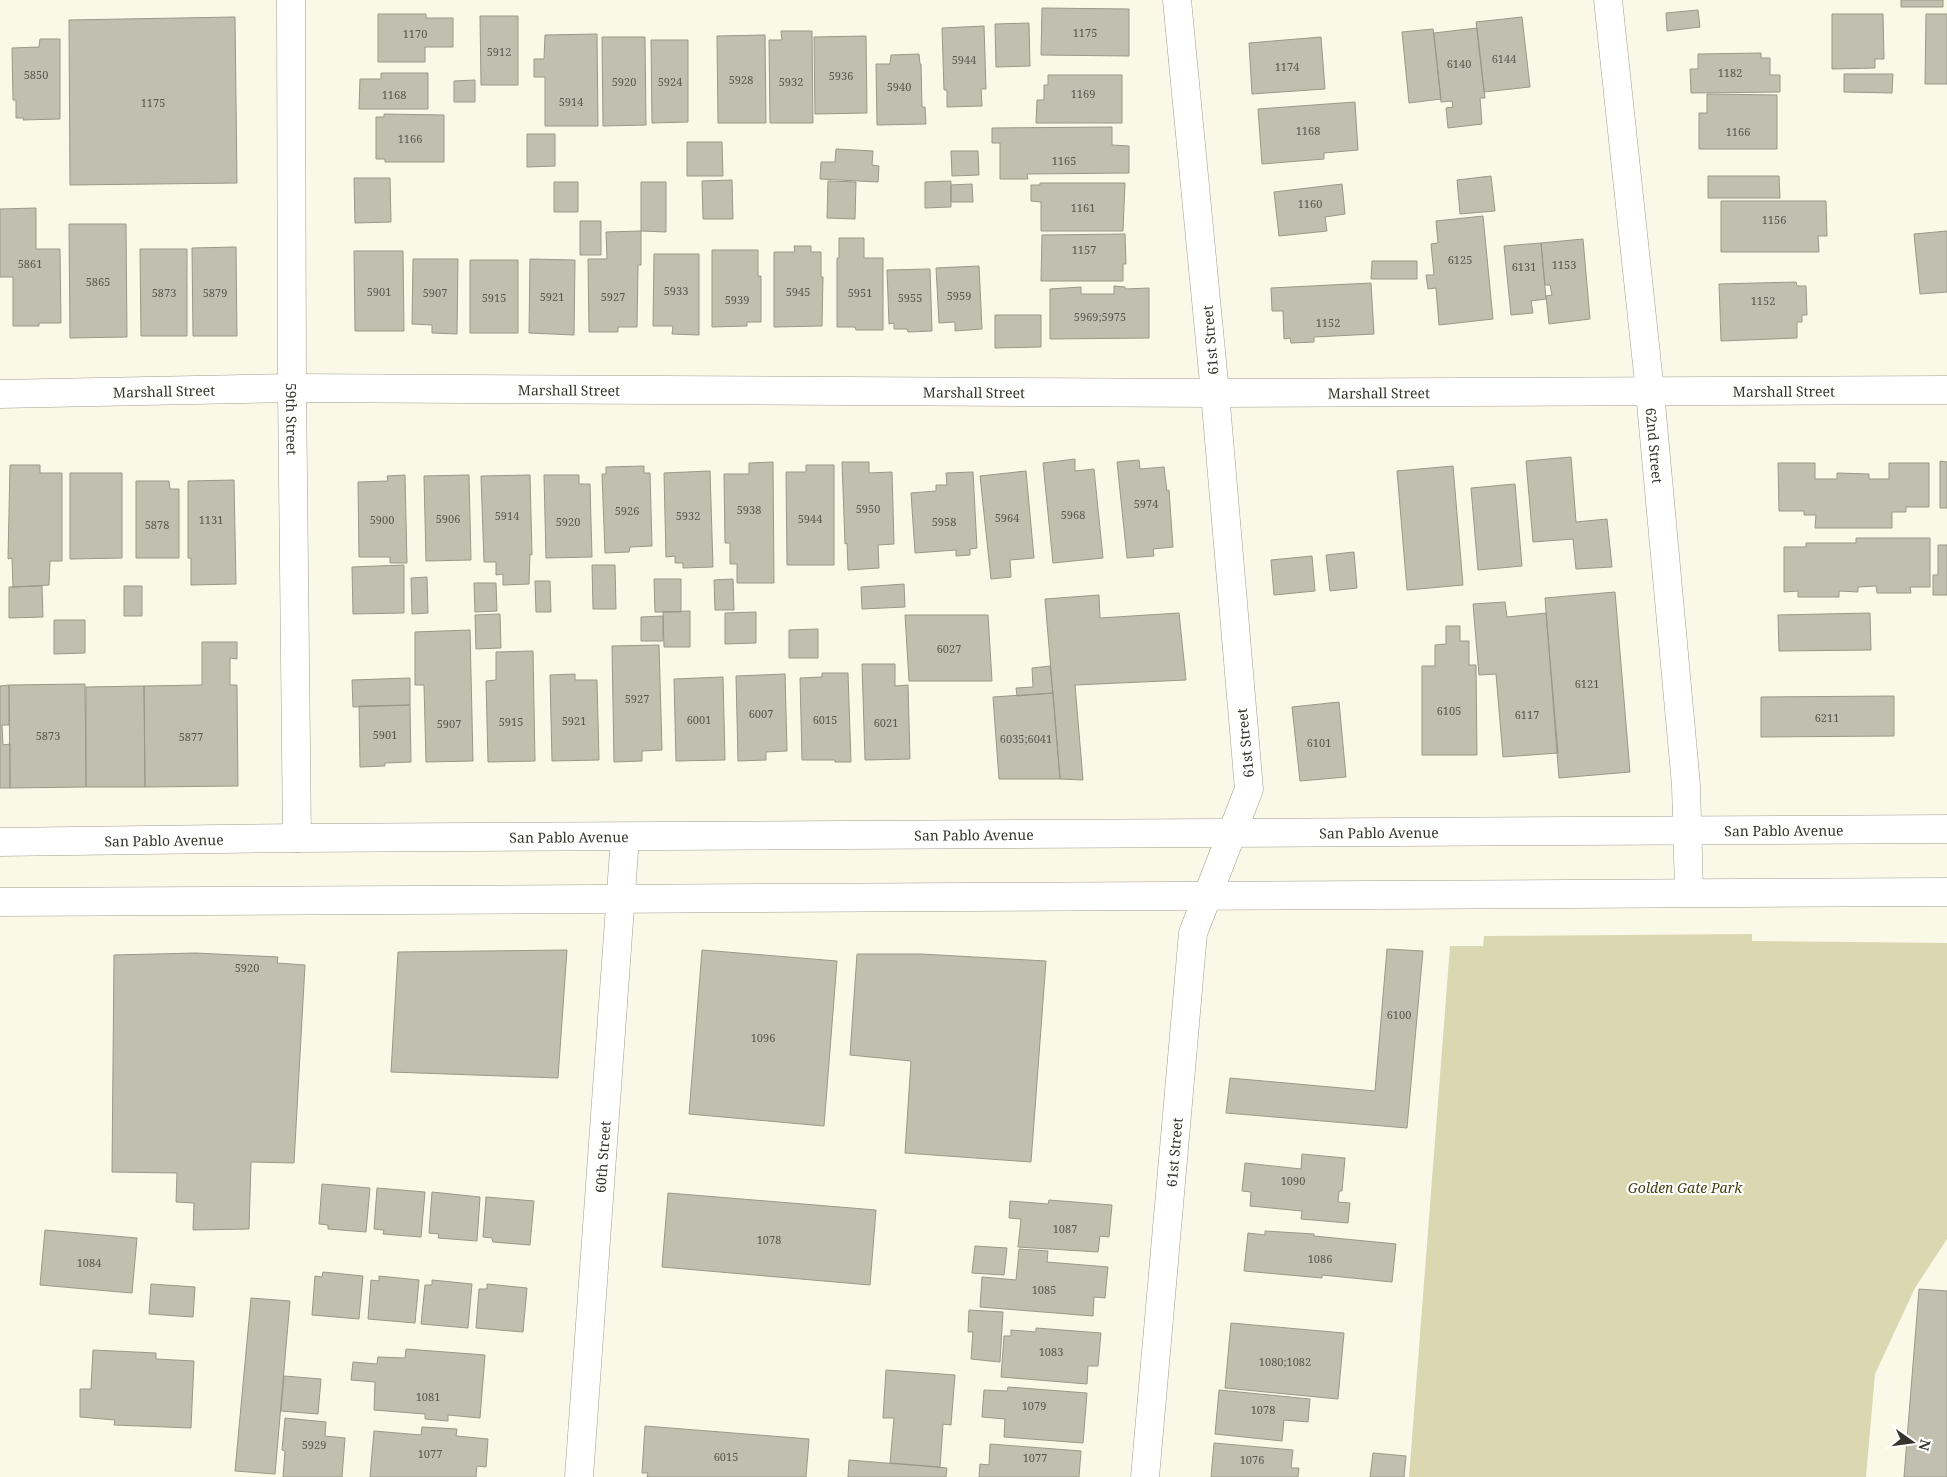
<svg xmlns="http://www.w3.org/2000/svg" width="1947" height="1477" font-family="'Noto Serif',serif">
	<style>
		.green { fill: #dbd7b0 }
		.building { fill: #c1c0b0; stroke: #9a9889 }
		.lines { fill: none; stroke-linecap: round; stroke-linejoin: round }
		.street-casing { stroke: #a19f90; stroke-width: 29 }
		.primary-casing { stroke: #a19f90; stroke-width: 29 }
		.street { stroke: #fff; stroke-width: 28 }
		.primary { stroke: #fff; stroke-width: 28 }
		.labels { text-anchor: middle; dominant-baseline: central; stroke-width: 4.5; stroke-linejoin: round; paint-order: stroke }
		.number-label { font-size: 11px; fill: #58584e }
		.street-label { font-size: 14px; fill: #35352e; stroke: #fff }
		.park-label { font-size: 14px; font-style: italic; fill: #464010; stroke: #fff }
	</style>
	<rect width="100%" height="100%" fill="#faf9e8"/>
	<path class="green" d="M1752 934V941L1947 943V1239L1915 1288 1875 1374 1866 1477H1409L1450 946H1483L1484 936Z"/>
	<path class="building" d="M1901 0H1943V7H1901Z
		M1042 8 1129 9V56L1041 55Z
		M1698 10 1700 27 1667 31 1666 13Z
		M378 14H426V18H453V47H425V62H378Z
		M1832 14H1883L1884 59H1875V68L1832 69Z
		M1926 14H1947V84H1925Z
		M480 16H518V85H481Z
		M235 17 237 183 70 185 69 20Z
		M1522 17 1530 87 1484 92 1476 22Z
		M1029 23 1030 66 996 67 995 24Z
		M984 26 986 89H981L982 106 947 107V90H944L942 28Z
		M1477 28 1485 98H1480L1482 124 1448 128 1446 108 1453 107 1452 101 1441 102 1434 33Z
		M1433 29 1441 99 1409 103 1402 32Z
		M781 31H812L813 123H770L769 40H782Z
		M597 34 598 126H545V77H534V59H544L545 35Z
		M765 35 766 123H718L717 36Z
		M866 36 867 113 815 114 814 37Z
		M602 37H645L646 125 603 126Z
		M1321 37 1325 89 1252 94 1249 43Z
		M40 39H60V119L23 120 24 118H16V100H13L12 48 39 47Z
		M651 40H688V122L652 123Z
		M1761 53V58H1770V75H1780V92L1691 93 1690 69H1698V54Z
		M919 54 920 64H921L922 107H925L926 124 877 125 876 64H890L891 55Z
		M381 73H428V109H359L360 79H381Z
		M1844 74H1893L1892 93 1844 92Z
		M1048 75H1122V123H1036L1037 100H1044V85H1048Z
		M475 80V102H454V81Z
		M1707 94 1777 95V149H1699V113H1707Z
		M1355 102 1358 150 1324 153V159L1262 164 1258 109Z
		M384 114 444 115V162H385V159H376V117H384Z
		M1112 127V145L1129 146V173L1027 174 1028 179H1000V143H992V128Z
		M527 134H555V166L527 167Z
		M687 142H722L723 176H687Z
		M836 149 873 151 872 165 879 166 878 182 820 179 821 162H835Z
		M951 151H978L979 175 952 176Z
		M1491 176 1495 211 1460 214 1457 180Z
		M1708 176H1779L1780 198H1708Z
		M354 178H390L391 222 355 223Z
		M732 180 733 219H703L702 181Z
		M828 181 856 182 855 219 827 218Z
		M951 181V207L925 208V182Z
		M554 182H578V212H554Z
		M641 182H666V232L641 231Z
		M1040 183H1125L1123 231H1041V202L1031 201V185H1040Z
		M972 184 973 202H951V185Z
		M1342 184 1345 214 1325 217 1327 231 1279 236 1274 192Z
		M1721 201H1826L1827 236H1818L1819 252H1721Z
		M36 208V249H60L61 323H39V326H13V277H0V209Z
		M1483 216 1493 319 1439 325 1436 288 1428 289 1426 275H1434L1431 244 1438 243 1436 221Z
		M580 221H601V255H580Z
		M69 224H126L127 337 70 338Z
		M641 231V265H638L637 327H618V332H589L588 259H607L606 232Z
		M1947 231V292L1920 294 1914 234Z
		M1125 234 1126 264H1123V281H1041L1042 235Z
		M839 238H864V258H883V330H856L855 327H837V258H839Z
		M1583 239 1590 319 1549 324 1546 296 1552 295 1550 285H1545L1541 243Z
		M1541 243 1546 299 1531 301 1533 313 1511 315 1504 246Z
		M794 246H811V252H821V277H823L822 326 774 327V252H795Z
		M236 247 237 336H193L192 248Z
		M140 249H187V336H141Z
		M712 250H758V276H761V322H747V326L712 327Z
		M354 251H403L404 331H355Z
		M654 254H699V335L672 334 673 326H653Z
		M413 259H458L457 334 432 333V325L412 324Z
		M530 259 575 260 574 335 529 333Z
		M470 260H518V333H470Z
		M1372 261H1417V279H1371Z
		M979 266 982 329 955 331V322L939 323 936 268Z
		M930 269 932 331 908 332 907 329H894V323L889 324 887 270Z
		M1796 282 1797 286H1806L1807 315H1802V322H1797V338L1721 341 1719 284Z
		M1371 283 1374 334 1314 337V342L1291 343 1290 338 1284 339 1283 311H1272L1271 288Z
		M1114 286 1125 287V289L1149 288V338L1050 339V289L1081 287V294H1114Z
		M995 315H1041V347L995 348Z
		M1571 457 1576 522 1607 519 1612 567 1576 569 1573 539 1533 542 1526 461Z
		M1075 459V471L1094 469 1103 558 1053 563 1043 463Z
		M1139 460 1140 469 1164 467 1167 491 1169 490 1173 547 1153 549 1154 556 1127 558 1117 462Z
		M1940 461 1947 462V508H1940Z
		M773 462 774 583H737V564H730V543H725L724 474H749V463Z
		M842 462H869V473L892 472 894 544 878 545 879 568 848 570 847 543 845 544Z
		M1778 463H1815V479H1837V473L1869 474V479H1889V463H1929V507H1906V512H1892V528H1815L1816 515H1804V511H1779Z
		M10 465H40V473H62V561H50L49 585 13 587 12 558 8 559Z
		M806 465H834V565H787L786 472H806Z
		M644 466V473H650L652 546 630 547 629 552 605 553 602 474H606V467Z
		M1453 466 1463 585 1407 590 1397 471Z
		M710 471 713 567 683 568V563H675V556L666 557 664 473Z
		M1026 471 1034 558 1010 560 1011 577 991 579 980 476Z
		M973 472 977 548 970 549V555L956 556V550L915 553 911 493 936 491V485H947L946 473Z
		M70 473H122V558L70 559Z
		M405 475 407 563H390V557H359L358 482 388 481 387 476Z
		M469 475 471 560 426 561 424 476Z
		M530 475 532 555 530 554 529 584 503 585V574L496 575V562H484L481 476Z
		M544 475H579V484H590L592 557 546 558Z
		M234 480 236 584 191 585V558H188V481Z
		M136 481H169L170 489H179V558H136Z
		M1515 484 1522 566 1478 570 1471 488Z
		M1856 538H1930V587H1910L1911 593H1877L1876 586 1858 587V592L1839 591V597H1798V591L1784 592V547H1806V543H1856Z
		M1938 545H1947V595H1933V575H1938Z
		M1354 552 1357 588 1330 591 1326 555Z
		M1312 556 1315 591 1274 595 1271 560Z
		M404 565V613L353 614 352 567Z
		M592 565H615L616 609H593Z
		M427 577 428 613 412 614 411 578Z
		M654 579H681V612H655Z
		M733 579 734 610H715L714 580Z
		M535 581H550L551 612H536Z
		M474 583H496L497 611 475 612Z
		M904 584 905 607 862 609 861 587Z
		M42 586 43 617 9 618V587Z
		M124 586H142V616H124Z
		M1615 592 1630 772 1559 778 1545 598Z
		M1099 595 1100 618 1179 613 1186 680 1075 685 1083 780 1060 779 1045 599Z
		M1505 602 1507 617 1546 613 1558 753 1503 757 1496 674 1479 675 1473 604Z
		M690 611V647H664L663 612Z
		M756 612V643L725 644V613Z
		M1870 613 1871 650 1779 651 1778 615Z
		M500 614 501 648 476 649 475 615Z
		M905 615H988L992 681H909Z
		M663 616V641H641V617Z
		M54 620H85V653L54 654Z
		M1446 626H1460V641H1469V665H1476L1477 755H1422V666H1435V645L1446 644Z
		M818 629V658H789V630Z
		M470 630 473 761 426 762 424 685H415V632Z
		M202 642H237V659L230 658V685H237L238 786 145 787 144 686 202 685Z
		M659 645 662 750 642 751V761L614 762 612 646Z
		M533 651 535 761 488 762 486 681 496 680V652Z
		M862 664H895V686L908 685 910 759 865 760Z
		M1050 666 1053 693 1017 696 1016 688 1033 687 1032 668Z
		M822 673H848L851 762H835V760H802L800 678 822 677Z
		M575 674V680H597L599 760 552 761 550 675Z
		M785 674 787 751 766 752V760L738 761 736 676Z
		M723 677 725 760 676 761 674 679Z
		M410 678V705L353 707 352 680Z
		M85 684 86 787 10 788 9 685Z
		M9 685V725H2L3 745 10 744V788H0V686Z
		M144 686 145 787H86V687Z
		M1053 693 1060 779H999L993 697Z
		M1894 696V736L1761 737V697Z
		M1339 702 1346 777 1300 781 1292 707Z
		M410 705 411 762 385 763V766L360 767 359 706Z
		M1387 949 1423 951 1407 1128 1226 1113 1230 1078 1375 1091Z
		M567 950 558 1078 391 1072 398 952Z
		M702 950 837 961 824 1126 689 1114Z
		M196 953 278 957 277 963 305 965 294 1163 251 1162 249 1229 193 1230 194 1203 176 1202 177 1173 112 1172 114 955Z
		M857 954H921L1046 961 1031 1162 905 1153 911 1061 850 1055Z
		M1302 1154 1345 1158 1342 1191H1339L1338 1202 1350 1203 1348 1223 1301 1219 1302 1211 1250 1206 1251 1192 1242 1191 1245 1163 1301 1169Z
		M322 1184 370 1188 366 1232 328 1229V1225L319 1224Z
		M377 1188 425 1192 421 1237 383 1234 384 1230 374 1229Z
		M432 1192 480 1197 477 1241 438 1238 439 1234 429 1233Z
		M668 1193 876 1210 870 1285 662 1267Z
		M486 1197 534 1201 530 1245 493 1242 492 1238 483 1237Z
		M1049 1200 1112 1205 1109 1237 1100 1236 1098 1252 1018 1247 1021 1219 1009 1218 1010 1201 1048 1204Z
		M45 1230 137 1238 132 1293 40 1285Z
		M1265 1231 1314 1234V1236L1396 1244 1392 1282 1322 1275V1278L1244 1271 1248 1233 1265 1235Z
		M975 1246 1007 1248 1004 1275 972 1273Z
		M1019 1249 1048 1251 1047 1262 1108 1267 1105 1298 1094 1297 1093 1316 980 1307 982 1277 1016 1280Z
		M323 1272 363 1276 359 1319 312 1315 315 1276 322 1277Z
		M379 1276 419 1280 415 1323 368 1319 371 1280 379 1281Z
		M432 1280 472 1284 468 1328 421 1324 425 1285H432Z
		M151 1284 195 1287 193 1317 149 1314Z
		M487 1284 527 1288 523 1332 476 1328 479 1289H487Z
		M1919 1289 1947 1291V1477H1904Z
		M251 1298 290 1301 275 1474 235 1471Z
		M969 1310 1003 1312 1000 1362 971 1359 973 1332H968Z
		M1231 1323 1344 1333 1338 1399 1225 1388Z
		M1036 1328 1101 1333 1098 1366H1088L1087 1384 1001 1377 1004 1336H1011V1330L1036 1332Z
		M406 1349 485 1355 480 1418 448 1415V1421L425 1419V1414L374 1410 375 1382 351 1380 353 1362 377 1364 378 1357 405 1358Z
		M93 1350 156 1353V1359L194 1361 191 1428 114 1425 115 1420 80 1417V1389H91Z
		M886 1370 955 1375 951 1425 943 1424 940 1467 890 1463 894 1418H883Z
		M284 1376 321 1379 318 1414 281 1411Z
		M1008 1387 1087 1393 1083 1443 1004 1437 1005 1419 982 1417 984 1390 1007 1391Z
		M1219 1390 1310 1399 1308 1422 1284 1420 1282 1441 1215 1434Z
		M285 1418 326 1422 325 1436 345 1438 342 1477H283L285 1451 282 1450Z
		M645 1426 809 1439 806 1477H647L648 1473H642Z
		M422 1427 457 1429 456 1436 488 1439 486 1467 477 1466 476 1477H370L374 1431 421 1435Z
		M1214 1443 1293 1450 1291 1468H1299L1298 1477H1211Z
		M990 1444 1081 1451 1079 1477H979L980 1464 989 1465Z
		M1373 1453 1406 1456 1404 1477H1370Z
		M849 1460 947 1468 946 1477H848Z"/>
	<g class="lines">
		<defs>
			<g id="street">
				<path id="s1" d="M291 0 292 388 297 838"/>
				<path id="s2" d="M1608 0 1650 392 1686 785 1689 892"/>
				<path id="s3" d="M0 394 292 388 1215 393 1947 390"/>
				<path id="s4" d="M579 1477 625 837"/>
				<path id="s5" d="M1145 1477 1193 933 1249 789 1215 393 1177 0"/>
			</g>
			<g id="primary">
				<path id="s6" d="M0 842 297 838 1947 829"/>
				<path d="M0 902 1947 892"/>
			</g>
		</defs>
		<use href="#street" class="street-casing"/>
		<use href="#primary" class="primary-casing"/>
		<use href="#street" class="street"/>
		<use href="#primary" class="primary"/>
	</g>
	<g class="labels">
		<g class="number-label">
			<text x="1085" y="32">1175</text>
			<text x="415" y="33">1170</text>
			<text x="499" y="51">5912</text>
			<text x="1504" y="58">6144</text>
			<text x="964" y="59">5944</text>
			<text x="1459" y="63">6140</text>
			<text x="1287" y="66">1174</text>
			<text x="1730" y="72">1182</text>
			<text x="36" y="74">5850</text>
			<text x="841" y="75">5936</text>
			<text x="741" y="79">5928</text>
			<text x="624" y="81">5920</text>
			<text x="670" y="81">5924</text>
			<text x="791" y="81">5932</text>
			<text x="899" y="86">5940</text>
			<text x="1083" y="93">1169</text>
			<text x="394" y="94">1168</text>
			<text x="571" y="101">5914</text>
			<text x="153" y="102">1175</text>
			<text x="1308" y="130">1168</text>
			<text x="1738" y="131">1166</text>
			<text x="410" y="138">1166</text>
			<text x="1064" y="160">1165</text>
			<text x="1310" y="203">1160</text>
			<text x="1083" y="207">1161</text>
			<text x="1774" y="219">1156</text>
			<text x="1084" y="249">1157</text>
			<text x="1460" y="259">6125</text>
			<text x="30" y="263">5861</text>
			<text x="1564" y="264">1153</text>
			<text x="1524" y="266">6131</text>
			<text x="98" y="281">5865</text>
			<text x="676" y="290">5933</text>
			<text x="379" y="291">5901</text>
			<text x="798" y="291">5945</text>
			<text x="164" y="292">5873</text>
			<text x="215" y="292">5879</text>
			<text x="435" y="292">5907</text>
			<text x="860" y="292">5951</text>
			<text x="959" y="295">5959</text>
			<text x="552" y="296">5921</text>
			<text x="613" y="296">5927</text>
			<text x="494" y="297">5915</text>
			<text x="910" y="297">5955</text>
			<text x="737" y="299">5939</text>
			<text x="1763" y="300">1152</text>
			<text x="1100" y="316">5969;5975</text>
			<text x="1328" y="322">1152</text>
			<text x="1146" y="503">5974</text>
			<text x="868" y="508">5950</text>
			<text x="749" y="509">5938</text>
			<text x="627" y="510">5926</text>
			<text x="1073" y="514">5968</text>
			<text x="507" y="515">5914</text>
			<text x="688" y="515">5932</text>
			<text x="1007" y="517">5964</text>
			<text x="448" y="518">5906</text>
			<text x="810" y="518">5944</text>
			<text x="211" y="519">1131</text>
			<text x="382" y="519">5900</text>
			<text x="568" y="521">5920</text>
			<text x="944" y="521">5958</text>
			<text x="157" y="524">5878</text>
			<text x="949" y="648">6027</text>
			<text x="1587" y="683">6121</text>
			<text x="637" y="698">5927</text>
			<text x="1449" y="710">6105</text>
			<text x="761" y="713">6007</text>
			<text x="1527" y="714">6117</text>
			<text x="1827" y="717">6211</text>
			<text x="699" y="719">6001</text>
			<text x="825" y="719">6015</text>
			<text x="574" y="720">5921</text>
			<text x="511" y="721">5915</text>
			<text x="886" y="722">6021</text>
			<text x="449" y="723">5907</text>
			<text x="385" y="734">5901</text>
			<text x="48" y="735">5873</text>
			<text x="191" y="736">5877</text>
			<text x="1026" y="738">6035;6041</text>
			<text x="1319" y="742">6101</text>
			<text x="247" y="967">5920</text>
			<text x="1399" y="1014">6100</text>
			<text x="763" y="1037">1096</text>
			<text x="1293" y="1180">1090</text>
			<text x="1065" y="1228">1087</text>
			<text x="769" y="1239">1078</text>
			<text x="1320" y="1258">1086</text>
			<text x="89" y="1262">1084</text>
			<text x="1044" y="1289">1085</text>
			<text x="1051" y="1351">1083</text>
			<text x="1285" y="1361">1080;1082</text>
			<text x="428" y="1396">1081</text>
			<text x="1034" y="1405">1079</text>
			<text x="1263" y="1409">1078</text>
			<text x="314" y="1444">5929</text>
			<text x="430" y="1453">1077</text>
			<text x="726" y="1456">6015</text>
			<text x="1035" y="1457">1077</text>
			<text x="1252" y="1459">1076</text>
		</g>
		<g class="street-label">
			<text transform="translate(1210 340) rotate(-95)">61st Street</text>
			<text stroke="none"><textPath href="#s3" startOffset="569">Marshall Street</textPath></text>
			<text stroke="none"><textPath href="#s3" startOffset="164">Marshall Street</textPath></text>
			<text stroke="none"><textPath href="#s3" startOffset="1784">Marshall Street</textPath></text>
			<text stroke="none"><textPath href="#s3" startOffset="974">Marshall Street</textPath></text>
			<text stroke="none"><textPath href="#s3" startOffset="1379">Marshall Street</textPath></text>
			<text stroke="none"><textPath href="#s1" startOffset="419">59th Street</textPath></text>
			<text stroke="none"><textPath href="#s2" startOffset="448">62nd Street</textPath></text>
			<text transform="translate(1245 743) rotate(-96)">61st Street</text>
			<text stroke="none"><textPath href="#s6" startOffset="1784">San Pablo Avenue</textPath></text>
			<text stroke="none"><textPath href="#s6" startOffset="1379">San Pablo Avenue</textPath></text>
			<text stroke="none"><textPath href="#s6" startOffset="974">San Pablo Avenue</textPath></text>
			<text stroke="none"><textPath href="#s6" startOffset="569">San Pablo Avenue</textPath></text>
			<text stroke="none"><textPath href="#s6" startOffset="164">San Pablo Avenue</textPath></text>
			<text stroke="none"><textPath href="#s5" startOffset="326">61st Street</textPath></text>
			<text stroke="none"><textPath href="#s4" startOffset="321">60th Street</textPath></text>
		</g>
		<g class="park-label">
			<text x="1685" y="1187">Golden Gate Park</text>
		</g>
	</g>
	<g transform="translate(1912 1442) rotate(104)" stroke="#ffffff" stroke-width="4" paint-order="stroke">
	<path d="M0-4L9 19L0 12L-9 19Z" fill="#35352e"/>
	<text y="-8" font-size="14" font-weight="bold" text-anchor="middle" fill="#35352e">N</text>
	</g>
</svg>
